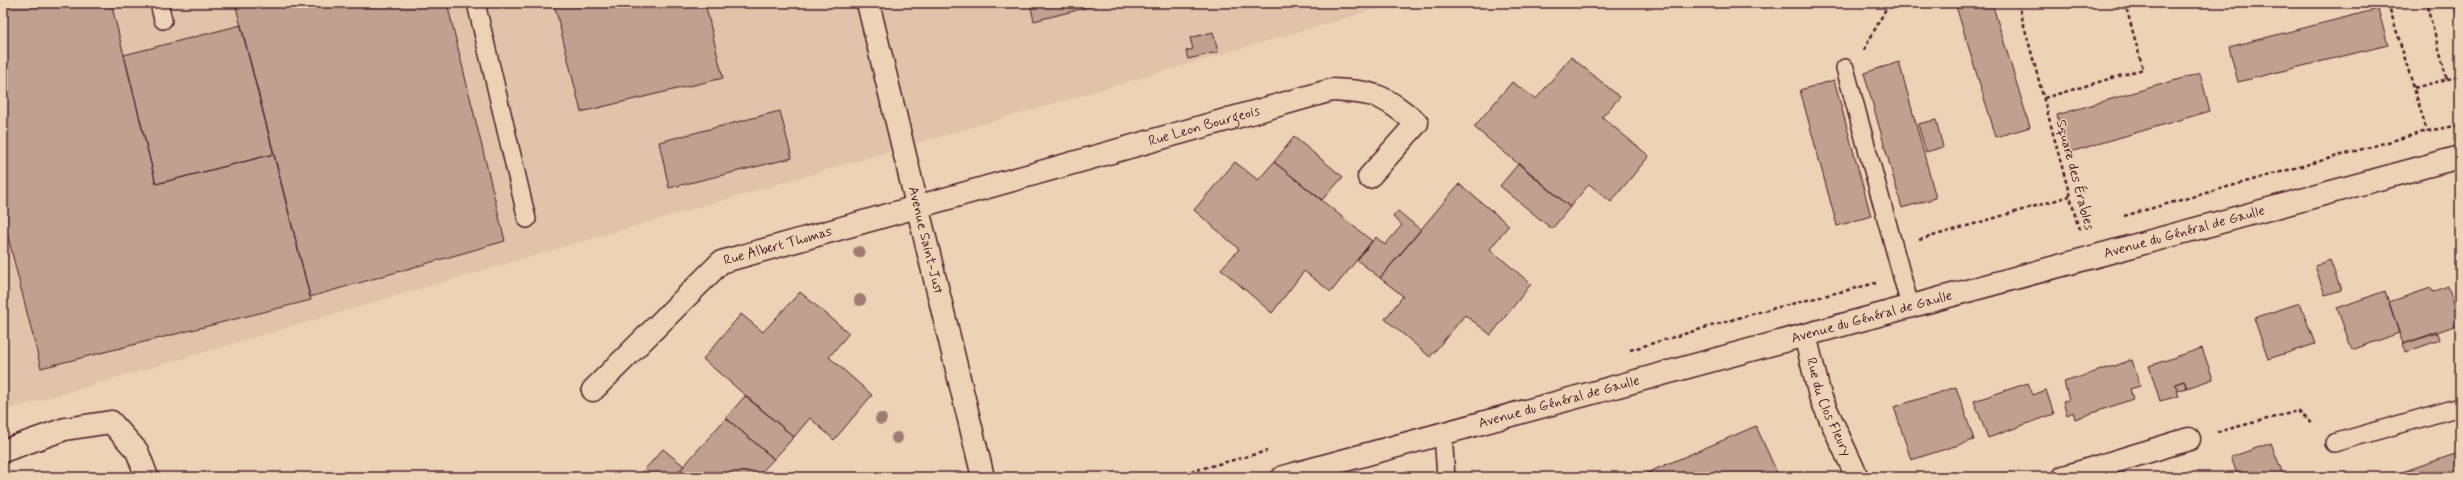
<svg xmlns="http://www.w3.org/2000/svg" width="2463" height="480" font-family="Mynerve,sans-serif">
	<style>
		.built { fill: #e0c3a9 }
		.building { fill: #c0a08e; stroke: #4a1f2b }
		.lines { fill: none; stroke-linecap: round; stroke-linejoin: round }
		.service-casing { stroke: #4a1f2b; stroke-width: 20 }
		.minor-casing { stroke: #4a1f2b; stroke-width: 25 }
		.tertiary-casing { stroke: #4a1f2b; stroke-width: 25 }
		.path { stroke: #4a1f2b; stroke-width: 2.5; stroke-dasharray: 4 3; stroke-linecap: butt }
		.service { stroke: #eed2b5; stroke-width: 17 }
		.minor { stroke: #eed2b5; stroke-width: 22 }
		.tertiary { stroke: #eed2b5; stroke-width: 22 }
		.tree { fill: #9f7c72 }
		.labels { text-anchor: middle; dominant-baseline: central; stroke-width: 3; stroke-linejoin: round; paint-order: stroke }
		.street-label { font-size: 14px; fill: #4a1f2b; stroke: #eed2b5 }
	</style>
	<rect width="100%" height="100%" fill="#eed2b5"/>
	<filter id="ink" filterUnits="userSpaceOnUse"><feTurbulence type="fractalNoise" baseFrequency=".025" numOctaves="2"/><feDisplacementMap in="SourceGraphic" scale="8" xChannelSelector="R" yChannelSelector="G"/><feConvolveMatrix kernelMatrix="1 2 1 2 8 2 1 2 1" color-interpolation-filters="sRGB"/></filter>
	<g filter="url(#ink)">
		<path class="built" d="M3 3H1397L3 411Z"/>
		<path class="building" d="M3 3H111L156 184 274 154 311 300 41 368 3 217Z
			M235 3H447L505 241 310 297Z
			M554 3H705L723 78 581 112Z
			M1030 3H1105L1034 21Z
			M1955 3H1992L2030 127 1996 137Z
			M2454 3H2460V23L2455 8Z
			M2378 9 2388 45 2238 82 2229 47Z
			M241 25 274 154 156 184 124 55Z
			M1213 32 1218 52 1188 59 1186 51 1193 49 1190 38Z
			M1571 57 1620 97 1602 117 1649 156 1611 202 1589 184 1570 207 1474 127 1512 82 1536 99Z
			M1899 62 1936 198 1902 208 1864 73Z
			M2200 73 2210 111 2067 153 2057 115Z
			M1834 80 1871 216 1837 226 1800 90Z
			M780 111 792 158 669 188 659 142Z
			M1936 120 1943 147 1926 152 1918 124Z
			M1294 137 1343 177 1322 200 1274 162Z
			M1235 162 1258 180 1274 162 1372 241 1331 292 1304 271 1272 313 1221 269 1239 249 1194 210Z
			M1519 163 1570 207 1552 229 1500 186Z
			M1459 184 1509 225 1490 249 1531 284 1491 335 1465 315 1430 357 1385 319 1403 296 1380 278Z
			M1398 211 1421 230 1380 278 1357 260 1376 237 1385 245 1402 225 1393 217Z
			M2330 260 2341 290 2325 295 2315 266Z
			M2448 286 2460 324 2403 344 2389 302 2431 288 2433 292Z
			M2385 291 2399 333 2352 350 2337 308Z
			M800 292 849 333 829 357 872 395 834 440 810 418 794 437 703 359 741 314 763 332Z
			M2300 303 2315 344 2268 359 2254 318Z
			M2438 333 2440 340 2406 352 2403 344Z
			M2202 348 2213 379 2187 388 2184 381 2175 384 2179 396 2160 401 2149 366Z
			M2132 360 2140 386 2130 389 2133 399 2075 419 2073 412 2067 415 2063 401 2069 400 2064 382Z
			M2184 381 2187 388 2177 391 2175 384Z
			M2028 383 2033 395 2046 390 2054 414 1988 438 1974 401Z
			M1956 387 1974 440 1911 460 1894 407Z
			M745 396 794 437 774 459 726 418Z
			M726 418 774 459 757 477H674Z
			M1756 426 1779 477H1652L1649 472Z
			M2271 443 2284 477H2238L2231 457Z
			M663 449 684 466 674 477H638Z
			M2458 453 2460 459V477H2404L2402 472Z
			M1649 472 1652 477H1640Z"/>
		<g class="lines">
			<defs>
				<path id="service" d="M159 3 163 20
					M476 3 527 219
					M1845 68 1910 306
					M1443 434 1446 477
					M2334 443 2460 407"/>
				<g id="minor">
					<path id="s1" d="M1805 335 1820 396 1857 477"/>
					<path id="s2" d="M593 390 721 262 1332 90C1377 92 1382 95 1417 123L1369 177"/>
					<path d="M3 451 65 429 111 422 137 451 147 477"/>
					<path id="s3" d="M1283 477 2460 157"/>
					<path d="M2064 477 2189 439"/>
				</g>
				<g id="tertiary">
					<path id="s4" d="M868 3 983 477"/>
				</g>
			</defs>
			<use href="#service" class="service-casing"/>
			<use href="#minor" class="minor-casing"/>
			<use href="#tertiary" class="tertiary-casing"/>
			<path class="path" d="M2018 3 2079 230
				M2388 3 2427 131
				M1864 50 1889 3
				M2447 79 2460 77
				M2414 88 2447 79 2426 3
				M2044 98 2143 69 2125 3
				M2124 216 2427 131 2460 125
				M1919 240 2070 196
				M1630 350 1755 313 1876 283
				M2217 432 2298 411 2314 425
				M1170 477 1267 451"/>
			<use href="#service" class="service"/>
			<use href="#minor" class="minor"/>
			<use href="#tertiary" class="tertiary"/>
		</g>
		<g class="tree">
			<circle cx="859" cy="252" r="6"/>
			<circle cx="860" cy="300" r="6"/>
			<circle cx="881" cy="419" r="6"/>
			<circle cx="897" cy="438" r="6"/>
		</g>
	</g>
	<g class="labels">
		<g class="street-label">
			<text stroke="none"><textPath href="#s2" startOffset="683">Rue Leon Bourgeois</textPath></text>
			<text transform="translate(2075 175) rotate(75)">Square des Érables</text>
			<text stroke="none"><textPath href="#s3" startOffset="934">Avenue du Général de Gaulle</textPath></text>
			<text stroke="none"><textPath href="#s4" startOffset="244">Avenue Saint-Just</textPath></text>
			<text stroke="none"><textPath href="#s2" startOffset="240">Rue Albert Thomas</textPath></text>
			<text stroke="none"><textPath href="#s3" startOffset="610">Avenue du Général de Gaulle</textPath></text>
			<text stroke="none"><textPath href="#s3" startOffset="286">Avenue du Général de Gaulle</textPath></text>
			<text stroke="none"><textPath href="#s1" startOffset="76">Rue du Clos Fleury</textPath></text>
		</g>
	</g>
	<rect width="2463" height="480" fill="none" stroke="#eed2b5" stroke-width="16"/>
	<rect x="8" y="8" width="2447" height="464" fill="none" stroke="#4a1f2b" stroke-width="1.5" filter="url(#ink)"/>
</svg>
